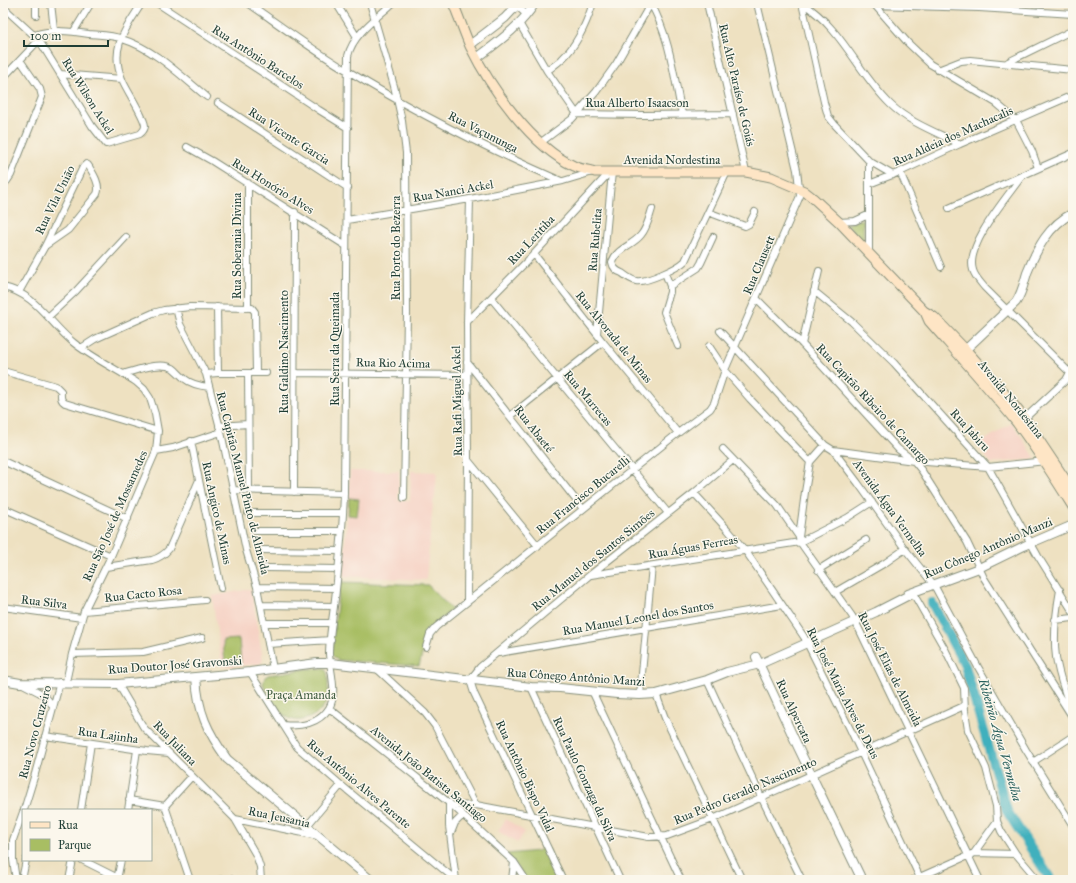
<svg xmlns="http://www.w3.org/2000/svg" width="1076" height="883" font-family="'IM FELL Great Primer',serif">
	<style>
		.built { fill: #f6d2c4 }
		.green { fill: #a8be63; stroke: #647e4c }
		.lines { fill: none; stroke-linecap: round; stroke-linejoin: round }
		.river { stroke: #41b0bd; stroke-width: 10 }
		.minor-casing { stroke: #868f7a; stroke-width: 8 }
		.tertiary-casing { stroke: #868f7a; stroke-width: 10 }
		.secondary-casing { stroke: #868f7a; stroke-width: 11 }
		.minor { stroke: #fff; stroke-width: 6 }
		.tertiary { stroke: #fff; stroke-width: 8 }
		.secondary { stroke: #fee5c5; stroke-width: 9 }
		.labels { text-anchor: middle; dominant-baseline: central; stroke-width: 3; stroke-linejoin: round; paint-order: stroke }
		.street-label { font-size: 12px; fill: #1f3d34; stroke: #fbf7ec }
		.park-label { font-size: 12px; fill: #415d40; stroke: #fbf7ec }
		.water-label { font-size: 13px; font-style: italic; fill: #29605d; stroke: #fbf7ec }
	</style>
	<rect width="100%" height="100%" fill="#fbf7ec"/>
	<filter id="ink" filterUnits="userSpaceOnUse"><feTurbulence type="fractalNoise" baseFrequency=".025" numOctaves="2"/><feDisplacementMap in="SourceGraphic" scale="8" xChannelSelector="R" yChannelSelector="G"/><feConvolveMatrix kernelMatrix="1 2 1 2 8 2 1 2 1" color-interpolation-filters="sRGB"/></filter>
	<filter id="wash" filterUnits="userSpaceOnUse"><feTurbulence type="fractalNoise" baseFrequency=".012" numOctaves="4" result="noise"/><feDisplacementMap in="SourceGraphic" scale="16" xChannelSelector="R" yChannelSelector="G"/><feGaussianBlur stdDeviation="0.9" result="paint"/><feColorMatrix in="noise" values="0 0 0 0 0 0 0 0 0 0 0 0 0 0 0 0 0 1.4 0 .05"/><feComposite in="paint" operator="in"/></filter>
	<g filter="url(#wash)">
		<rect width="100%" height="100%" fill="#eee1c1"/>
		<path class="built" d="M1012 423 1036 459 991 463 977 445Z
			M350 471H399L398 501H410L411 471 437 472 435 496 433 503 426 580 343 576Z
			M251 589 263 660 262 662 259 664 222 667 212 596Z
			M506 819 525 832 517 843 511 838 510 839 498 831Z"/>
		<path class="green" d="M863 219 864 244 847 224Z
			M349 498 359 499 357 516 348 515Z
			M340 582 428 585 452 610 429 629 419 666 337 660 331 654Z
			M239 639 241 663 225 664 223 640Z
			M324 668C328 672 328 677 328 683 328 689 329 696 326 702 321 715 300 726 287 717 278 712 267 694 263 684L265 677 268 675 306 669Z
			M546 846 562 880H527L507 854 538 851Z"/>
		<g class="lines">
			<path class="river" d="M932 603 965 666 1007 811 1051 880"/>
		</g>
	</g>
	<g filter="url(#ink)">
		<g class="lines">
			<defs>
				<path id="minor" d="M51 3 54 30
					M157 3 319 110 348 128
					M248 3C281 26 314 51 348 71 416 113 488 149 561 181
					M336 3 357 37
					M370 3 394 86 402 121 406 153 407 313 404 498
					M516 3 517 6 527 15
					M707 3 746 172
					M802 3C842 28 858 73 890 104 908 122 938 133 960 144
					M802 3 824 102 828 116 835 125 869 161 893 175
					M873 3 908 43 930 64 996 103 1016 120 1032 151 1038 168
					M651 4C670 37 674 77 682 114
					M874 5 979 8 1073 14
					M3 7 39 40 92 126 106 144 140 134C143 131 145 130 145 126 145 117 126 90 122 79 109 48 126 28 142 3
					M36 15V3
					M519 23 547 71 577 114 643 115 733 114
					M74 31 91 3
					M34 35C54 29 69 31 89 34 99 35 112 35 122 39 155 49 181 76 207 97
					M1008 62 1073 30
					M938 70 961 61 970 60 1073 70
					M547 71C552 67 558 63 562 59 577 45 587 22 593 3
					M60 74 122 79
					M3 78 39 40
					M218 103 348 188
					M540 143 572 119 596 92 616 64 651 3
					M187 147 212 161 346 246
					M900 172 941 267
					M1022 176C1008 196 965 245 973 270 975 277 981 283 985 288L1073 376
					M3 184 7 181 11 175 42 97 40 89 20 60
					M869 184 900 172 960 144 1073 95
					M949 208 1073 153
					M652 209C649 218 647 228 641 235 632 246 617 248 612 262 613 268 616 271 622 273 626 276 631 280 636 281 646 283 678 268 685 261L727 172
					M708 212 745 226 749 224 755 212
					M347 220 470 199 563 181 593 172
					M839 222 855 221 868 215
					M869 253V161
					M534 254 603 342 678 433
					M665 273 670 286V292L664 312 678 346
					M670 286 698 268 701 263 713 237
					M3 287C35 293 50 324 74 343 93 358 116 369 136 382L144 389 150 398 155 414 158 431 156 451 111 556 84 611 72 654 66 682
					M814 291 852 322 894 363 988 467 1038 556 1073 612
					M19 292 45 246 83 167 86 164 88 165C93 173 101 185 97 194L68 230 45 246
					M491 298 668 513
					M757 299 802 344 898 449 914 461 922 471 967 542 984 578 1073 718
					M217 307 218 373
					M176 308 180 324 206 374 221 432 246 550 257 587 273 669
					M248 308V183
					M48 317 76 291 126 237
					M467 322 534 254 610 172
					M720 331 825 445 833 450 858 483 905 549 934 585 978 667 1026 750 1073 826
					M597 334 612 172
					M802 344 819 271
					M709 346 725 370 750 399 810 462
					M81 348 95 339 153 313 164 310 190 307 252 308 255 312 256 373
					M467 362 583 509
					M3 371 56 386 61 391C61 396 60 400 65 403L158 431
					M248 373 249 489
					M295 373 467 375
					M123 374C138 370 159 361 173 368 177 371 181 376 185 379 191 384 200 386 209 387
					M206 374 218 373H266
					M510 416 603 342
					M1023 420 1066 380 1073 367
					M219 426 248 424
					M191 441 221 588
					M723 449 777 505 799 537 800 542 852 616 859 629 980 880
					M833 450 914 461 988 467 1046 461
					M156 451 173 448 221 432
					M468 460 538 546
					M3 461 128 519
					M233 490 344 493
					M294 492 295 212
					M694 493 728 530 747 553 804 637 850 729 921 880
					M3 508 111 556
					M248 513H343
					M255 531H342
					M799 537 805 492 810 462 825 445
					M259 550 340 551
					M106 567 152 560C159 558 164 555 169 549L199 480
					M266 568 338 569
					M818 570 866 540
					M591 575 800 542 847 518 872 502
					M257 587 336 588
					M1060 590C1056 612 1053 635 1056 657 1058 674 1065 691 1070 708
					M835 592 885 563 905 549
					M913 593 946 651 964 688 965 711 968 730 986 768 996 806 997 821 1001 831 1016 854 1038 880
					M467 602 468 460 467 322 470 199
					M261 605 334 606
					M3 607 82 618
					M84 611 205 600
					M1055 620 1073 618
					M264 623H332
					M268 644 331 640
					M426 647 430 634 436 627 678 433 710 409 714 403 725 370 800 196 797 170 757 3
					M499 653 782 605
					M72 654 143 652 202 638
					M376 668 425 713 435 726 476 805
					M250 672 297 747 341 785 456 880
					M707 680 763 801 802 880
					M21 683 44 695 53 706
					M118 684 144 728 235 819 256 855 260 867 261 880
					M531 687 620 880
					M593 693 681 880
					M656 694 665 718 742 880
					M640 695 652 566
					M329 708 453 806 514 862 526 880
					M283 725C300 727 319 724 329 708 338 694 330 670 329 654 329 637 333 616 335 599 339 564 343 528 344 493L348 56C353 34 377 18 393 3
					M45 736 147 751 169 753
					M1033 762 1073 736
					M129 800 165 806
					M449 802V826L456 880
					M165 806 190 880
					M165 806 192 776
					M453 806 476 805 649 837 667 836 713 819 964 706
					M24 810 35 774 60 682
					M81 810 91 743
					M128 810 137 750
					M235 819 318 836
					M307 826 341 785
					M451 833 455 823 463 815
					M974 853 997 821
					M82 860 118 878
					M16 880 13 860V840L23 812
					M22 880 26 860
					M69 880 73 860
					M117 880 121 860
					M218 880 230 879 233 880
					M512 880 514 862
					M563 880 474 693 470 680 480 667 590 575 694 493 733 460
					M913 880 974 853 1016 854"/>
				<path id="tertiary" d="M470 45 505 18 519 3
					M477 58C498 42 521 26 535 3
					M962 353 1016 302C1022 293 1024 283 1027 273 1037 248 1049 225 1073 213
					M908 594 979 568 1024 546 1073 525
					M756 657 797 745 862 880
					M196 677C198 712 207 731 227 759L371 880
					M3 680 20 683 118 684 250 672 317 663H331L531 687 560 688 617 694 640 695 656 694 707 680 727 672 760 664 876 612 913 593"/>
				<path id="secondary" d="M453 3C459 17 464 32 470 46 490 87 532 147 574 166 581 169 588 170 595 172H746L771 177 804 191 813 198 839 222 924 311 934 317 966 350 1000 388 1025 419 1073 491
					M925 312 929 321C958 354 989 388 1017 423 1037 450 1055 478 1073 507"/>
			</defs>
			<use href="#minor" class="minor-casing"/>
			<use href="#tertiary" class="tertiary-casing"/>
			<use href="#secondary" class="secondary-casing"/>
			<use href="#minor" class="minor"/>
			<use href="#tertiary" class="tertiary"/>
			<use href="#secondary" class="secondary"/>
		</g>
	</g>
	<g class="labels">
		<g class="street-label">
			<text transform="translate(258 57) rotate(33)">Rua Antônio Barcelos</text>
			<text transform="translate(737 85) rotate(77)">Rua Alto Paraíso de Goiás</text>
			<text transform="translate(88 96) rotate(58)">Rua Wilson Ackel</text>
			<text x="637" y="103">Rua Alberto Isaacson</text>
			<text transform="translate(483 132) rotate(27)">Rua Vaçununga</text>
			<text transform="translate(289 136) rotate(33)">Rua Vicente Garcia</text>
			<text transform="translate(953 136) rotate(-24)">Rua Aldeia dos Machacalis</text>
			<text x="672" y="160">Avenida Nordestina</text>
			<text transform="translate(273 186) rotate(32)">Rua Honório Alves</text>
			<text transform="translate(453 191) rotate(-10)">Rua Nanci Ackel</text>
			<text transform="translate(55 200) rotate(-64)">Rua Vila União</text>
			<text transform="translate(531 240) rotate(-47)">Rua Leritiba</text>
			<text transform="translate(595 240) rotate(-85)">Rua Rubelita</text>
			<text transform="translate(237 246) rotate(-90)">Rua Soberania Divina</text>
			<text transform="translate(396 248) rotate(-90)">Rua Porto do Bezerra</text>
			<text transform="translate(759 265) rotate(-67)">Rua Clausett</text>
			<text transform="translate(614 337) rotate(51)">Rua Alvorada de Minas</text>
			<text transform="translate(335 349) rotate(-90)">Rua Serra da Queimada</text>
			<text transform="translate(284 352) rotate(-90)">Rua Galdino Nascimento</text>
			<text transform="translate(393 363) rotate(1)">Rua Rio Acima</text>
			<text transform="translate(588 398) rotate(50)">Rua Marrecas</text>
			<text transform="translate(1011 399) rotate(51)">Avenida Nordestina</text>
			<text transform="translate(457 401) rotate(-91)">Rua Rafi Miguel Ackel</text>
			<text transform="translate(873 404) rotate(47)">Rua Capitão Ribeiro de Camargo</text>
			<text transform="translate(534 429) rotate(52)">Rua Abaeté</text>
			<text transform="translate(970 430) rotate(48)">Rua Jabiru</text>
			<text transform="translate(243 483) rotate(76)">Rua Capitão Manuel Pinto de Almeida</text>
			<text transform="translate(583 495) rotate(-39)">Rua Francisco Bucarelli</text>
			<text transform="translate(890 508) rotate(54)">Avenida Água Vermelha</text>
			<text transform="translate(217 513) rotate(78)">Rua Angico de Minas</text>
			<text transform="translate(115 516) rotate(-66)">Rua São José de Mossamedes</text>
			<text transform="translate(693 547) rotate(-10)">Rua Águas Ferreas</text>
			<text transform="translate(988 548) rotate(-23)">Rua Cônego Antônio Manzi</text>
			<text transform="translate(593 560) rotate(-39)">Rua Manuel dos Santos Simões</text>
			<text transform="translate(143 594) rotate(-6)">Rua Cacto Rosa</text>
			<text transform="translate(44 602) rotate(7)">Rua Silva</text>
			<text transform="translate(638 618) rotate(-10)">Rua Manuel Leonel dos Santos</text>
			<text transform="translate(175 665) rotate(-4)">Rua Doutor José Gravonski</text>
			<text transform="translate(890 669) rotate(63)">Rua José Elias de Almeida</text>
			<text transform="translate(576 677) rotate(4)">Rua Cônego Antônio Manzi</text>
			<text transform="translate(843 693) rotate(63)">Rua José Maria Alves de Deus</text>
			<text transform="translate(794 711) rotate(65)">Rua Alpercata</text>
			<text transform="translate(35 732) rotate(-75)">Rua Novo Cruzeiro</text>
			<text transform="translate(108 735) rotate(8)">Rua Lajinha</text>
			<text transform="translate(175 743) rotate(46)">Rua Juliana</text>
			<text transform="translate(429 774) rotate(39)">Avenida João Batista Santiago</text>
			<text transform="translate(525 776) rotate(65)">Rua Antônio Bispo Vidal</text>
			<text transform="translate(585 779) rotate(65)">Rua Paulo Gonzaga da Silva</text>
			<text transform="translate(359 784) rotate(40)">Rua Antônio Alves Parente</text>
			<text transform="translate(745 791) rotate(-23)">Rua Pedro Geraldo Nascimento</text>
			<text transform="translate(279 817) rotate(12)">Rua Jeusania</text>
		</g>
		<g class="park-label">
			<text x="301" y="695">Praça Amanda</text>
		</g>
		<g class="water-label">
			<text transform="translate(1000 740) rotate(74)">Ribeirão Água Vermelha</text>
		</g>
	</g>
	<rect width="1076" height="883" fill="none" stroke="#fbf7ec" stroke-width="16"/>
	<rect x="22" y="809" width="130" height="52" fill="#fbf7ec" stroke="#a3ada2"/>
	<rect x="30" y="822" width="20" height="6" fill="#fee5c5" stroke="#a3ada2"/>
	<text x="58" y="829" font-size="12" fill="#1f3d34">Rua</text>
	<rect x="30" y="839" width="20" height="12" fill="#a8be63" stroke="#a3ada2"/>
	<text x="58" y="849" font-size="12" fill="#1f3d34">Parque</text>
	<path d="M24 40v6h84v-6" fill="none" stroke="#1f3d34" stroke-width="2"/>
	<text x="30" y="40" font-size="12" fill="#1f3d34" stroke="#fbf7ec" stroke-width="3" paint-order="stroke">100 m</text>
</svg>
